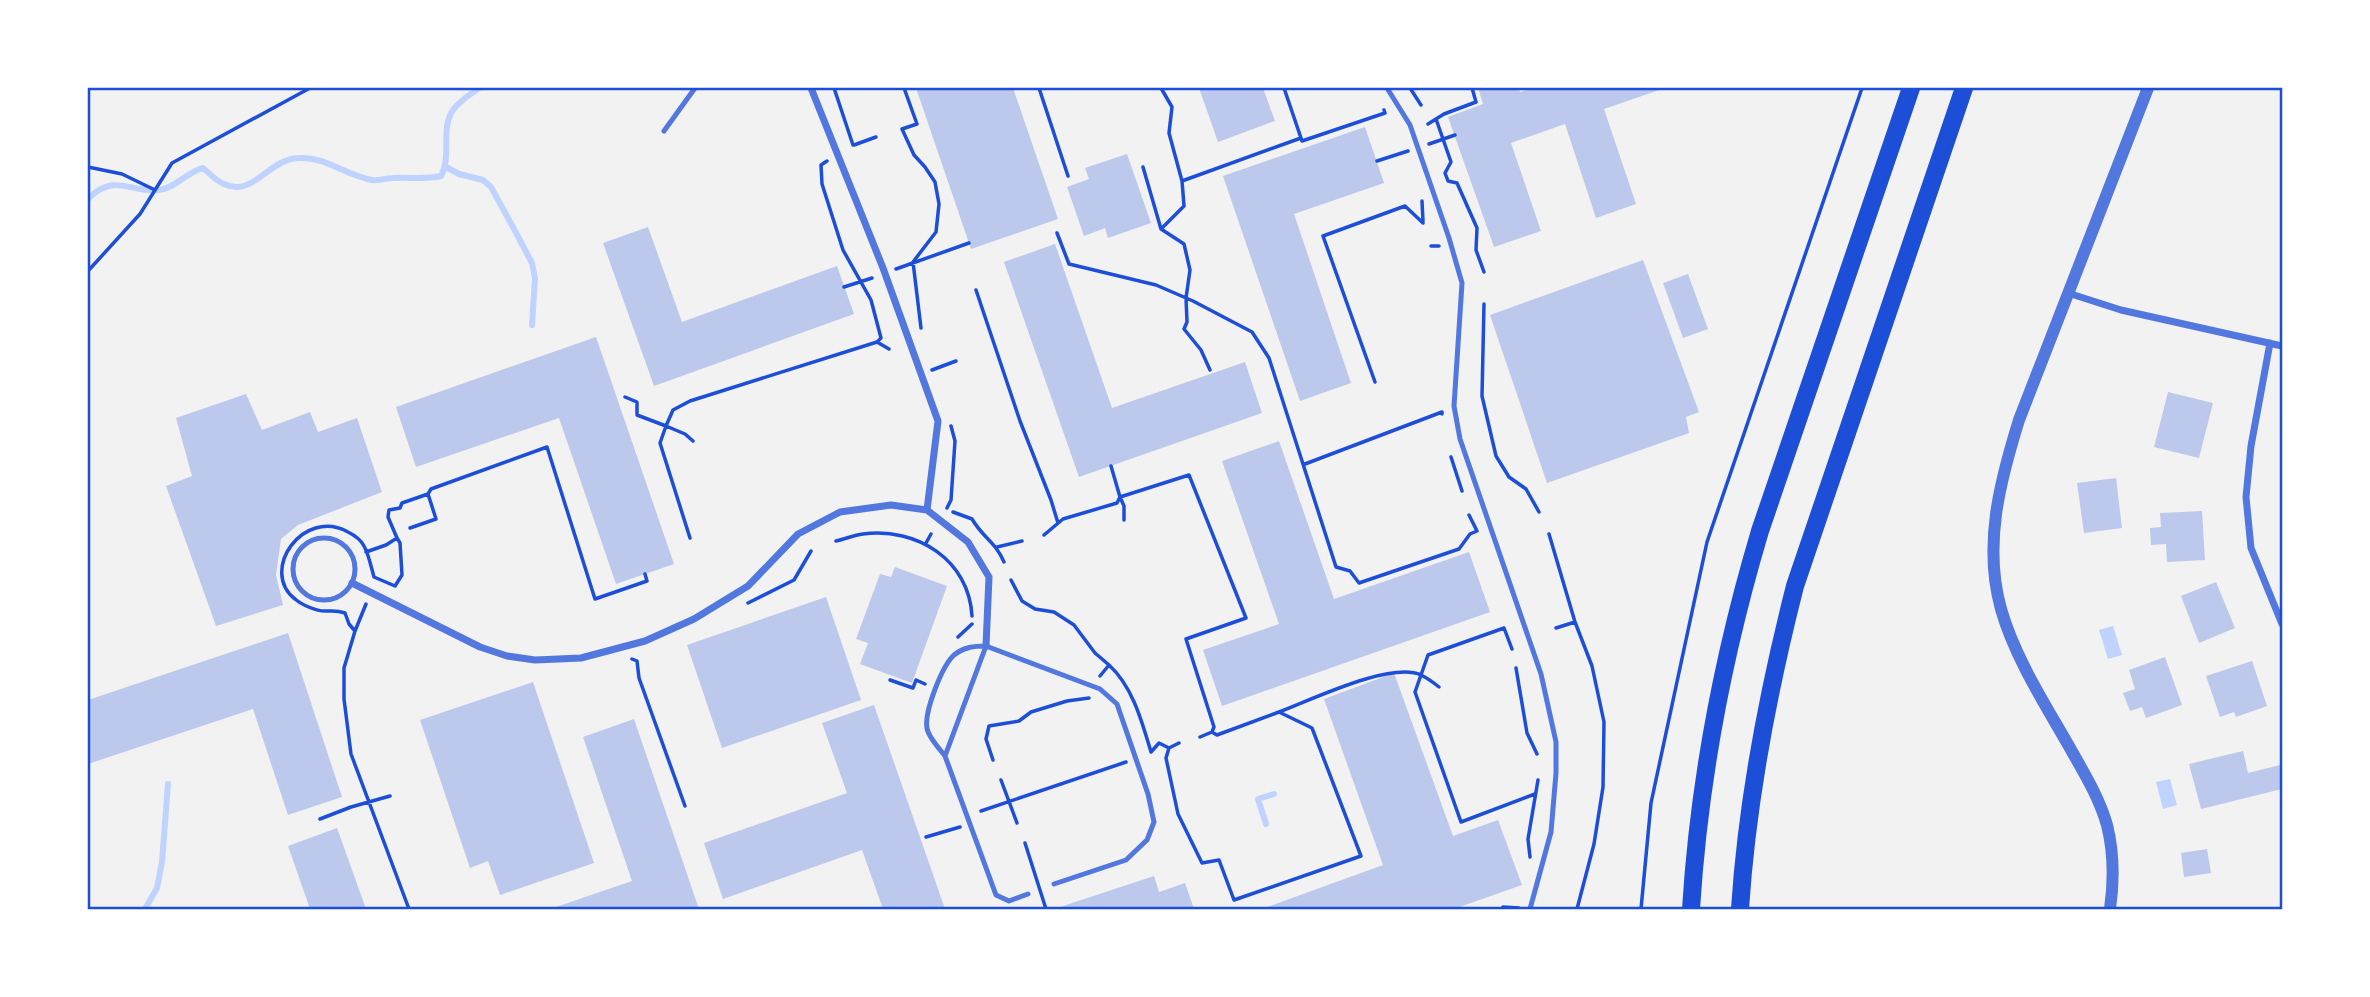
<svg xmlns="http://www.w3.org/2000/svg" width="2370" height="997" font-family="Roboto,sans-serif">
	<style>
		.water { fill: #bfd3fe }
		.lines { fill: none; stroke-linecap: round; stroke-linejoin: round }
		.stream { stroke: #bfd3fe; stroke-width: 6 }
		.building { fill: #bdc9ec }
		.path { stroke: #1d4ed8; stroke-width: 3.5 }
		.service { stroke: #5277de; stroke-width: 5 }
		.minor { stroke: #5277de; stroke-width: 7 }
		.tertiary { stroke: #5277de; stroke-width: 12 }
		.primary { stroke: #1d4ed8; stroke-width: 18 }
		.neatline { fill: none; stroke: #1d4ed8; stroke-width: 2.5 }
	</style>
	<rect width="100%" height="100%" fill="#f2f2f2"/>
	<path class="water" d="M2113 626 2122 655 2108 659 2099 630Z
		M2170 779 2177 805 2163 809 2156 782Z"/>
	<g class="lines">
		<path class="stream" d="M446 167 459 174 483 180 491 187 514 229 532 263 535 278 532 325
			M88 199C114 172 129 193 159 190 174 189 187 172 203 168 209 173 216 181 224 184 254 198 268 158 300 158 326 157 347 176 372 180 379 181 386 178 393 178 410 177 424 180 441 176 452 156 440 129 453 110 459 101 471 94 479 88
			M1266 824 1258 799 1274 794
			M145 909 157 888 162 862 168 784"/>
	</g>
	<path class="building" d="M916 88H1013L1058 219 971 249Z
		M1199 88H1263L1275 121 1218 142Z
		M1478 88H1519L1520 92 1533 88H1665L1604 109 1636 204 1596 218 1565 124 1511 143 1541 231 1494 247 1448 117 1483 104Z
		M1365 127 1384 183 1294 214 1351 383 1300 401 1223 176Z
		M1127 154 1151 223 1108 238 1105 228 1084 236 1067 187 1089 179 1085 168Z
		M648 227 682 322 837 266 854 314 654 386 603 243Z
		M1055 244 1112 408 1245 362 1262 413 1079 477 1004 262Z
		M1643 260 1699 412 1686 417 1689 433 1547 483 1490 315Z
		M1688 274 1708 329 1683 338 1663 283Z
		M596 337 674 564 616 584 559 418 416 467 396 407Z
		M2168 392 2213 403 2199 458 2154 447Z
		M246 394 262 430 310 412 318 432 357 418 382 492 298 525 281 539 276 575 283 605 216 626 166 486 192 476 176 418Z
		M1279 441 1334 599 1469 552 1490 612 1222 706 1203 650 1279 624 1222 461Z
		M2116 478 2122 528 2084 533 2077 483Z
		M2202 511 2205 560 2167 562 2166 544 2151 545 2150 528 2161 527 2160 513Z
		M895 567 947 586 912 683 860 664 868 643 856 639 880 574 891 577Z
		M2216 582 2235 628 2199 643 2181 596Z
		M826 597 861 700 722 748 687 645Z
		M288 633 342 797 288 815 253 709 88 764V700Z
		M2165 657 2182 705 2146 718 2142 707 2130 711 2123 693 2135 689 2129 670Z
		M2252 661 2267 706 2236 717 2234 712 2220 717 2206 676Z
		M1394 673 1453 836 1498 820 1522 885 1454 909H1262L1383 865 1324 699Z
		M533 682 594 863 500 895 488 861 470 868 420 720Z
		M874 705 945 909H883L862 850 723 899 704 843 847 793 822 723Z
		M634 719 699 909H550L632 881 583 737Z
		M2243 751 2248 773 2280 765 2282 789 2201 809 2189 764Z
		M337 828 366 909H310L288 846Z
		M2207 849 2211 873 2184 877 2181 853Z
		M1154 876 1159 892 1185 883 1194 909H1054Z"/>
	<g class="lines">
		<path class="path" d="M834 88 853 145
			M904 88 917 124 902 129 914 155 925 167 935 182 939 204 936 232 913 262 921 328
			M1039 88 1068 176
			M1161 88 1172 107 1169 133 1182 181
			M1284 88 1302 141 1385 113 1384 110
			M1410 88 1421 105
			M1436 119 1451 162 1445 173 1448 181 1457 183 1477 228 1476 250 1484 272
			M1428 124 1444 114 1476 102 1472 88
			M1429 144 1455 135
			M854 145 876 137
			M827 161 821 165 822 184 843 250 871 300 881 338 877 342
			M1377 161 1408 151
			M88 167 122 174 155 190
			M1143 167 1161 229 1184 244 1190 270 1186 298 1187 322 1184 329 1201 350 1210 370
			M1422 201 1423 221
			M1161 229 1184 206 1182 181 1301 138
			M1057 233 1069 264 1156 285 1193 301 1252 332 1269 358 1336 567 1350 571 1359 583 1459 549 1470 534 1477 531 1469 515
			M1431 246H1439
			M896 269 969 243
			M88 271 140 214 172 163 310 88
			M844 287 872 278
			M976 290 1020 421 1051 500 1058 523
			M1484 304 1482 396 1496 456 1509 477 1526 489 1539 512
			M932 370 956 361
			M1375 382 1323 236 1405 206 1423 223
			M625 397 637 402V415L666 426 660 443 690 538
			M693 441 685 434 666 426 673 410 690 401 877 342 889 349
			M1451 457 1462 491
			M1305 464 1442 412V414
			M1111 466 1120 497 1189 475 1246 618 1186 639 1214 727 1212 732
			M947 508 951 500 955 441 951 426
			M953 512 972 519C983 538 995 541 1004 562
			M410 528 436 519 428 494
			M1549 534 1575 622
			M1044 535 1063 519 1117 503 1120 497 1124 506V520
			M397 538 388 517 389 510 400 508 402 503 428 494 431 489 547 447 595 599 647 581 645 574
			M836 541C845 539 854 535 863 534 917 527 969 560 972 616
			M926 543 931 534
			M997 547 1022 541
			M366 552 386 545 397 538 400 543 402 575 395 586 374 577C371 567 369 555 364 546 361 540 354 535 348 532 303 507 259 571 295 599 302 605 316 611 325 611 333 611 337 610 345 613L349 624 355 631 366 604
			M1011 580 1022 601 1035 609 1054 612 1074 625 1095 653 1109 665
			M748 603 794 580 811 551
			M1556 628 1575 622 1592 666 1604 722 1603 787 1594 844 1577 909
			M355 631 344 668V699L351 754 409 909
			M958 637 972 624
			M1512 649 1504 628 1428 655 1415 692 1461 822 1535 794
			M632 659 637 661 639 678 685 806
			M1516 668 1527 733 1537 754
			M1100 676 1109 665C1133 687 1142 722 1151 752
			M890 680 913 688 916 680 925 684
			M1279 712C1311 700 1391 661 1421 675 1427 678 1434 683 1439 687
			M1169 748 1179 743
			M1151 752 1159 743 1169 748 1166 758 1178 814 1202 863 1219 860 1234 900 1361 856 1312 728 1279 712 1217 735 1212 732 1200 737
			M993 760 986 739 989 726 1019 721 1031 712 1067 701 1089 698
			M1001 780 1017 823
			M981 811 1126 762
			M320 819 351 807 390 796
			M926 837 960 827
			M1025 843 1046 909
			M1530 857 1528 839 1538 780
			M1502 909 1503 907 1519 908
			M1641 909 1651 803 1707 542 1862 88"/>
		<path class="service" d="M1387 88 1410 125 1449 238 1462 283 1454 406 1460 439 1541 674 1556 742V773L1551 832 1530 909
			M664 131 695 88
			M293 569a31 31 0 1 1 62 0a31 31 0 1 1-62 0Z
			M945 756C939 748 928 737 927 728 924 712 942 666 954 655 964 647 974 646 986 646
			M1028 894 1009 901 996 895 945 756 986 646 1100 689 1117 704 1148 794 1154 822 1147 840 1126 860 1054 884"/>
		<path class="minor" d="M811 88 883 268 938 421 927 510
			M2068 293 2121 310 2282 346
			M2270 343 2251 446 2246 497 2251 548 2282 624
			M352 583 480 647 507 656 535 660 581 658 645 641 694 619 748 586 798 534 840 512 891 505 927 510 968 542 989 577 986 646"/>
		<path class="tertiary" d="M2110 909C2114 881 2114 853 2107 825 2099 797 2084 773 2070 748 2045 704 2015 658 2001 609 1983 545 2000 481 2019 420L2148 88"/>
		<path class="primary" d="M1691 909C1699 781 1723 655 1760 531L1911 88
			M1740 909C1747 800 1768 692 1795 586L1964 88"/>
	</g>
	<rect width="2370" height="997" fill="none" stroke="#ffffff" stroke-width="178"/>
	<rect x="89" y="89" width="2192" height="819" class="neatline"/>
</svg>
